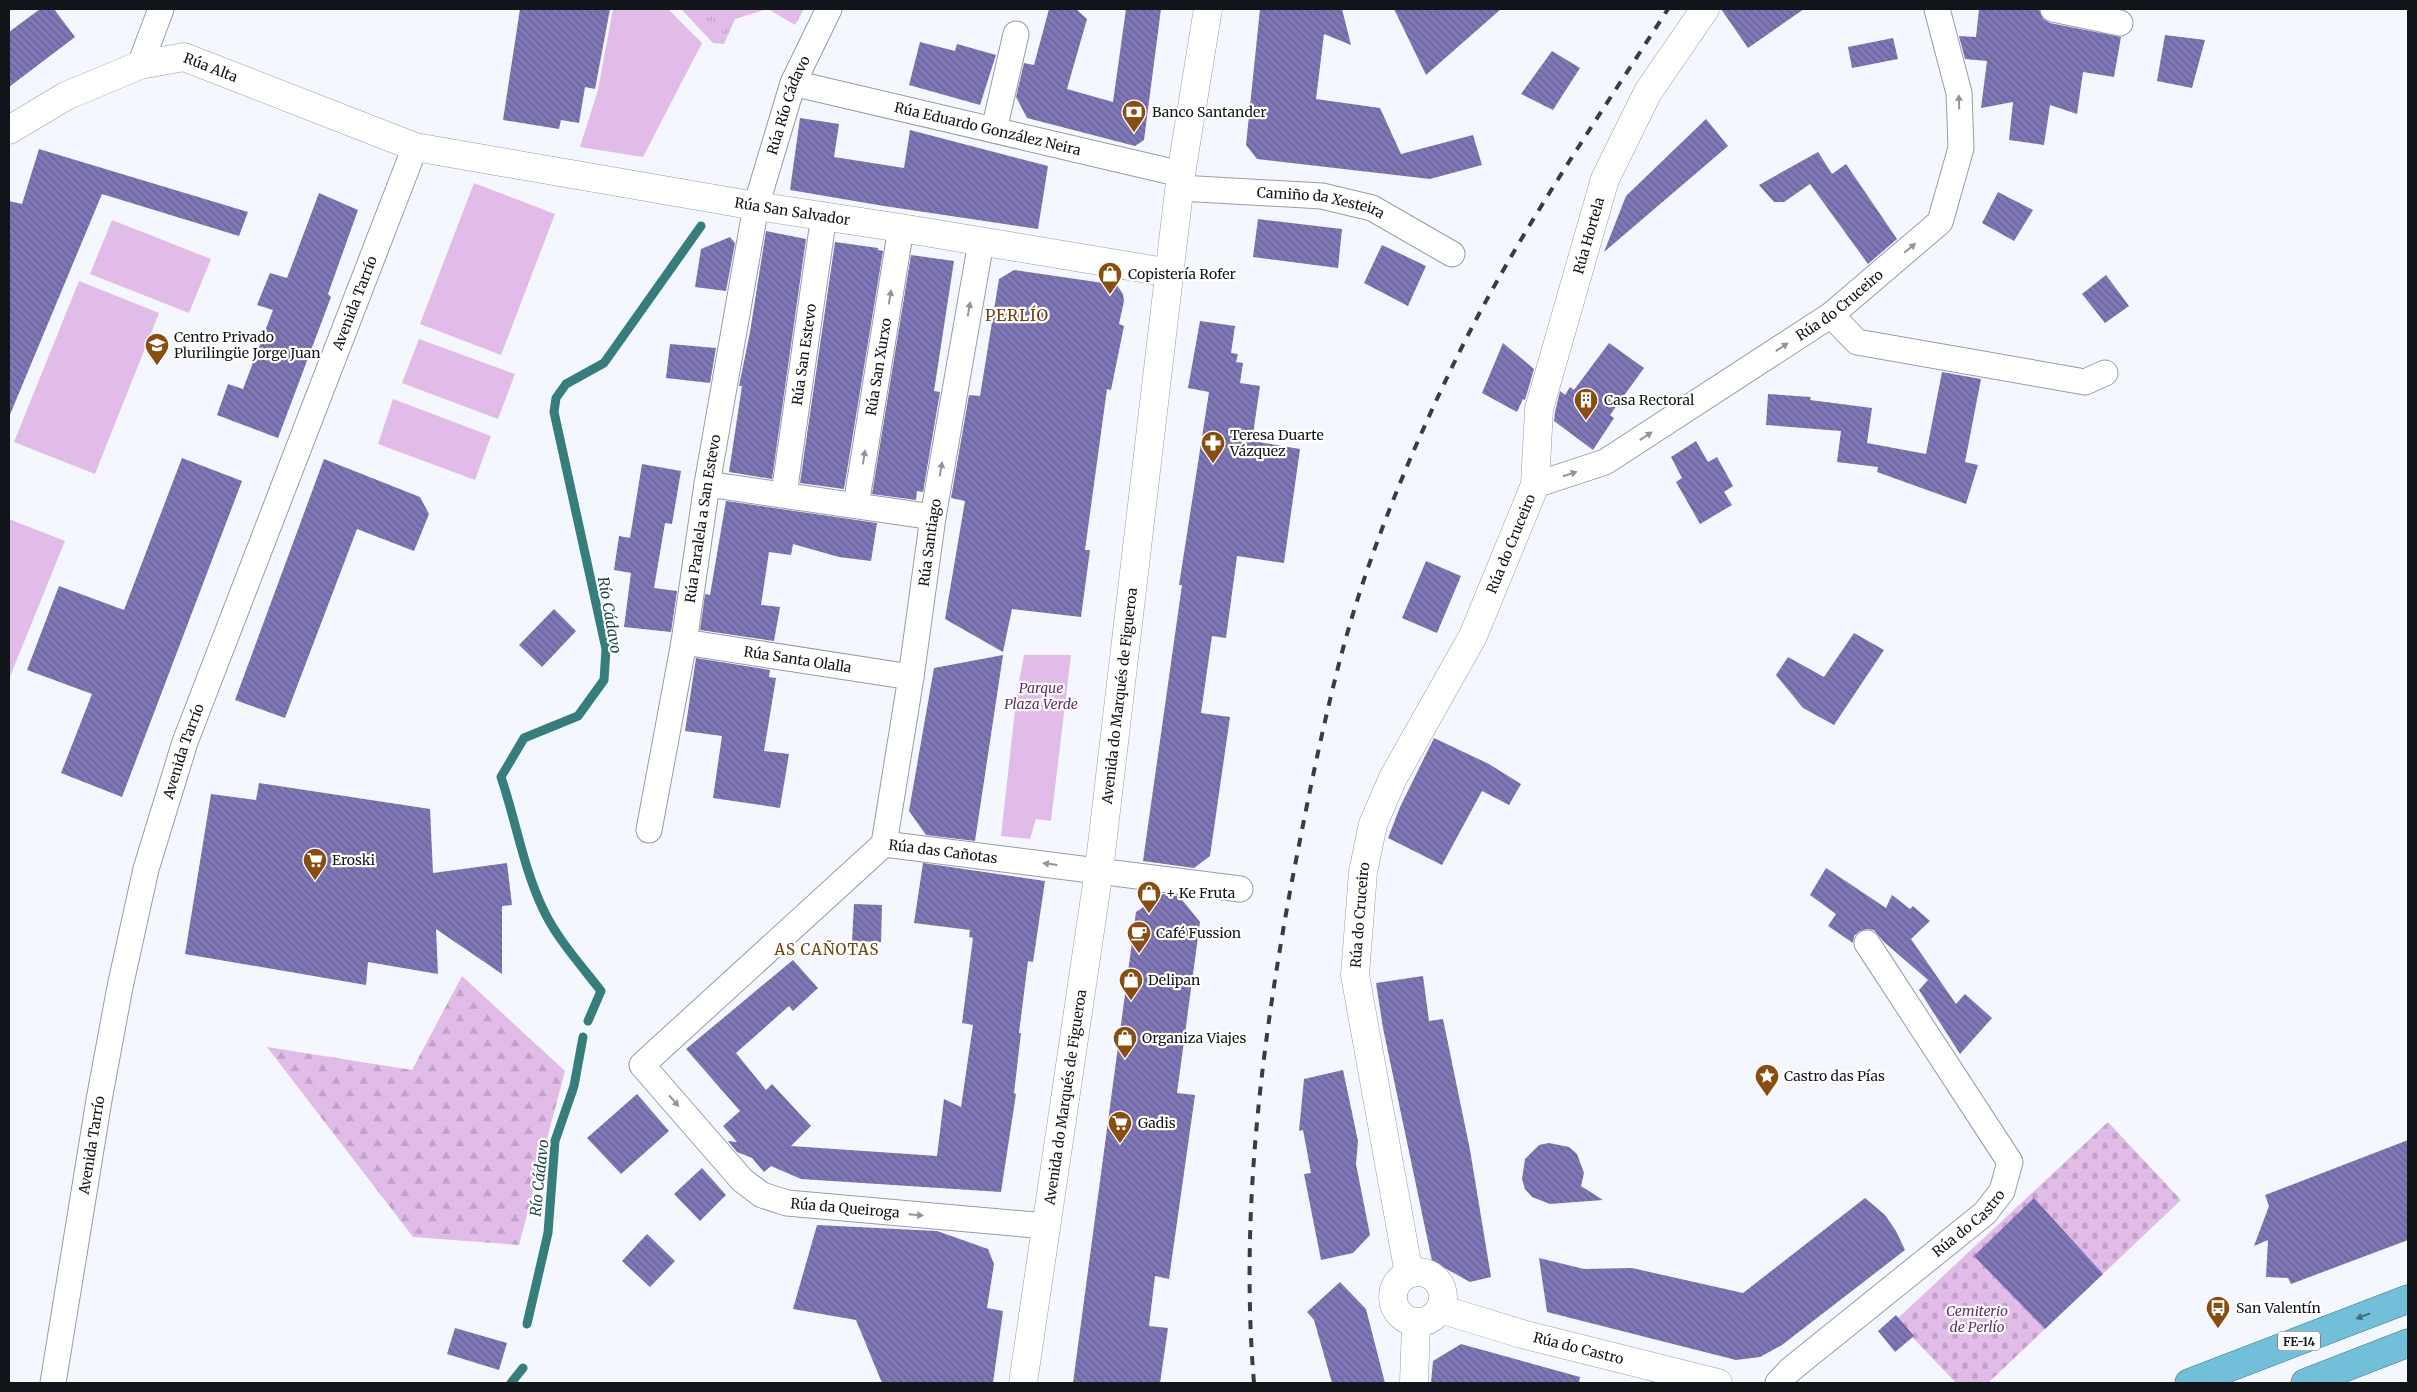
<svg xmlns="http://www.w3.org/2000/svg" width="2417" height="1392" font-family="Merriweather,serif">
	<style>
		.grass { fill: url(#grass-tufts) }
		.forest { fill: url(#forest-firs) }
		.cemetery { fill: url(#cemetery-stones) }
		.green { fill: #e2bce8 }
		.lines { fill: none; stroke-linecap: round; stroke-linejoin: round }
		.stream { stroke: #357e7c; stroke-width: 9 }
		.building { fill: url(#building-back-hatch) }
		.minor-casing { stroke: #939daa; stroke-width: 27 }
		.tertiary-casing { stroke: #939daa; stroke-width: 29 }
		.trunk-casing { stroke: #397991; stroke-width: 29 }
		.minor { stroke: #fff; stroke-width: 25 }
		.tertiary { stroke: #fff; stroke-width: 28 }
		.trunk { stroke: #72bfda; stroke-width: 28 }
		.rail { stroke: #393c41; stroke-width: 4; stroke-dasharray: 9 9; stroke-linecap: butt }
		.oneway { fill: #949598 }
		.oneway2 { fill: #426a7a }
		.labels { text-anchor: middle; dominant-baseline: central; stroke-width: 4.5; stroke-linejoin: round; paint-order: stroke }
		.shield { fill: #fff; stroke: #585a5e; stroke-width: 1 }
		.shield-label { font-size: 12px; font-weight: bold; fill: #111419 }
		.street-label { font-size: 14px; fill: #111419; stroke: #fff }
		.poi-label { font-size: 14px; fill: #111419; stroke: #fff; text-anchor: start }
		.park-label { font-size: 14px; font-style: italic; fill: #662c70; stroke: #fff }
		.water-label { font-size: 15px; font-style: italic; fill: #1b4947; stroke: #fff }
		.neighbourhood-label { font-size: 15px; letter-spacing: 1px; fill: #784104; stroke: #fff }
		.quarter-label { font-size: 16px; letter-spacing: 1px; fill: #784104; stroke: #fff }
	</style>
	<defs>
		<pattern id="grass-tufts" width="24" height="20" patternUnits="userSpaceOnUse" patternTransform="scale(1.25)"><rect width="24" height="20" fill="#e2bce8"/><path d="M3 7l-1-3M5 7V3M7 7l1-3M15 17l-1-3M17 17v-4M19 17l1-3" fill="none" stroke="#c1a1c6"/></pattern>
		<pattern id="forest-firs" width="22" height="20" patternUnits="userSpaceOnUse" patternTransform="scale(1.25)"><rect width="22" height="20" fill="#e2bce8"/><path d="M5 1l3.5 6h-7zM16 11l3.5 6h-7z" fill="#c1a1c6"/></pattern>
		<pattern id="cemetery-stones" width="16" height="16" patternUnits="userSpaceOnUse" patternTransform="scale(1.25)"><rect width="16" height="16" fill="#e2bce8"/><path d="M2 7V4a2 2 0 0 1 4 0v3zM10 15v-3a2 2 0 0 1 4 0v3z" fill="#c1a1c6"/></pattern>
		<pattern id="building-back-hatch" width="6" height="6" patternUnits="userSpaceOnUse" patternTransform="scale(1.25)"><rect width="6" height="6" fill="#7f77b6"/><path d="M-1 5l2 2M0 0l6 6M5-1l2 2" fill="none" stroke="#676093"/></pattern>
	</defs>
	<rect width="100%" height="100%" fill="#f4f8fe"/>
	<path class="grass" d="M681 9H767L735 19 724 44 713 43Z
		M768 9H804L795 25Z"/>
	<path class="forest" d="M462 976 565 1071 519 1245 413 1237 267 1047 412 1070Z"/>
	<path class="cemetery" d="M2108 1122 2181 1200 1988 1383H1956L1896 1320Z"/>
	<path class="green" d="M613 9H668L702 43 643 157 580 147 598 90Z
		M474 183 555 214 501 355 420 324Z
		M112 220 211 259 189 313 90 274Z
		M79 281 159 313 95 474 14 442Z
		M419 339 515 374 498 419 402 383Z
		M393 399 491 436 475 480 378 444Z
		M9 519 65 541 9 679Z
		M1024 655H1071L1051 821 1036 819 1030 839 1001 836 1017 692Z"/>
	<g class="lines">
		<path class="stream" d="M588 1021 601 991C581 965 557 939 543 909 523 867 516 821 501 777L524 738 578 716 604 680 606 649 554 412 556 398 566 384 604 363 701 226
			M527 1324 548 1233 555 1141 574 1086 583 1037
			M511 1383 523 1368"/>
	</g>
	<path class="building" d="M40 9H54L75 37 9 87V32Z
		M520 9H610L595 89 585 87 579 123 561 120 559 129 503 120Z
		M1049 9H1076L1087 19 1067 89 1113 102 1126 9H1161L1144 140 1135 146 1027 118 1016 97 1024 63 1034 65Z
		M1260 9H1342L1351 45 1324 34 1316 99 1380 108 1401 154 1473 135 1482 165 1430 179 1257 159 1246 145Z
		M1394 9H1501L1426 75Z
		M1721 9H1804L1748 48Z
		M1979 9H2039L2043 19 2050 23 2121 37 2114 77 2083 72 2077 114 2050 105 2044 145 2009 140 2013 102 1981 108 1987 61 1965 59 1959 36 1976 37Z
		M2165 35 2205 40 2192 88 2157 81Z
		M1893 38 1898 59 1852 68 1848 47Z
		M920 42 955 51 957 44 996 55 980 105 909 85Z
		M1552 51 1580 68 1553 110 1521 94Z
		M800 118 839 124 834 157 904 168 910 130 1048 166 1038 229 884 206 790 190Z
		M1706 119 1728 146 1604 252 1626 196Z
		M39 149 248 212 239 236 102 194 9 417V201L22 204Z
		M1818 152 1832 174 1846 164 1897 239 1868 264 1810 184 1784 202H1774L1759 185Z
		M1998 192 2033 210 2014 241 1982 223Z
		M319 193 358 210 328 294 331 297 278 438 217 415 228 384 243 389 273 310 257 305 270 273 287 278Z
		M1258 219 1342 229 1338 268 1253 257Z
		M766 231 806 239 772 479 729 472 742 386H739L750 332Z
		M730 237 735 243 726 291 695 287 701 249Z
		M835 242 878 248V250L883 251 844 489 800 483Z
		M1382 245 1426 266 1408 306 1364 283Z
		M911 255 954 261 934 391 940 392 923 492 917 491 916 500 872 494Z
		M1014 270 1117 285 1123 294 1124 301 1119 324 1124 326 1111 390 1107 389 1085 550H1090L1081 617 1012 609 1003 652 945 619 965 501 951 498 969 395 980 396 999 279Z
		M2106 275 2129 306 2105 323 2082 294Z
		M1200 321 1235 326 1231 353 1238 354 1236 362 1243 363 1240 383 1260 386 1252 441 1300 449 1284 563 1237 556 1226 638 1212 636 1201 713 1230 717 1210 856 1194 868 1143 861 1182 585H1179L1209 392 1188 388Z
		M1503 343 1534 369 1525 400 1523 399 1517 412 1482 393Z
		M1609 343 1644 368 1610 415 1614 418 1593 450 1554 421 1555 412 1560 391 1565 395 1570 387 1574 390Z
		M670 344 716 348 710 383 666 378Z
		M1942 372 1981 379 1965 462 1978 465 1966 504 1877 472 1878 467 1837 462 1841 431 1766 425 1768 394 1811 397 1810 400 1872 408 1867 443 1926 454Z
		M1696 441 1708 462 1717 457 1733 486 1724 492 1732 505 1700 524 1676 482 1682 478 1671 457Z
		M182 458 242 481 122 797 61 773 92 694 27 670 59 586 124 610Z
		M324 459 420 497 429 514 414 551 357 529 285 718 235 700Z
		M642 464 681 471 672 524 665 523 654 588 677 591 671 632 624 627 631 573 614 570 619 536 630 538Z
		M726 501 877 523 871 561 839 557 793 544 791 555 769 552 761 605 780 607 774 641 700 630 705 594 710 595Z
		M1426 561 1461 576 1437 633 1402 618Z
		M554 609 576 631 542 667 519 645Z
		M1854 633 1884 650 1834 725 1803 708 1776 675 1788 657 1824 677Z
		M1003 655 975 841 926 835 909 811 934 668Z
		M696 658 770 670 769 677 776 678 764 751 789 754 780 808 713 798 722 736 685 731Z
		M1434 738 1489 764 1521 784 1509 805 1482 791 1442 865 1388 838 1400 807Z
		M259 783 430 809 433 873 507 863 512 905 502 906V974L436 929 438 974 368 962 366 985 185 954 211 794 256 800Z
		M923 863 1045 881 1033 962 1028 961 1019 1033H1021L1014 1093 1016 1094 1001 1192 801 1179 771 1166 764 1172 752 1158 737 1152 728 1141 737 1142 723 1126 740 1111 686 1049 793 960 818 988 793 1011 789 1006 736 1053 766 1090 772 1084 811 1126 791 1146 937 1156 944 1099 961 1107 973 1025 962 1023 973 938 969 937 970 930 914 923Z
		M1826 868 1886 908 1892 895 1910 909 1913 906 1930 921 1911 939 1956 1004 1965 994 1992 1018 1960 1054 1919 990 1928 980 1884 942 1874 930 1867 929 1860 931 1854 936 1853 943 1828 926 1836 914 1810 895Z
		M1163 894 1179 896 1200 922 1177 1093 1195 1095 1169 1279 1155 1276 1149 1326 1168 1328 1160 1383H1073L1136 912Z
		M854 904 882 905 881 942 852 941Z
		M1423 976 1429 1021 1443 1019 1470 1150 1491 1277 1470 1282 1432 1261 1383 1028 1376 983Z
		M1343 1070 1358 1141 1356 1164 1370 1235 1353 1253 1321 1260 1304 1174 1311 1173 1303 1130 1299 1131 1304 1079Z
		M637 1094 669 1131 621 1174 587 1138Z
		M2408 1140V1240L2291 1284 2288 1278 2266 1277 2268 1240 2254 1246 2269 1206 2265 1195Z
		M1549 1143 1569 1147 1577 1154 1584 1173 1581 1186 1603 1200 1550 1204 1532 1197 1525 1189 1522 1179 1525 1159 1539 1145Z
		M702 1168 726 1195 700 1221 674 1194Z
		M1865 1198 1885 1215 1896 1231 1905 1250 1782 1345 1760 1357 1736 1360 1547 1312 1539 1258 1584 1269 1632 1268 1743 1293Z
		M2034 1198 2103 1274 2045 1329 1974 1256Z
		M817 1225 937 1231 988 1249 994 1264 987 1308 1003 1311 993 1383H882L856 1320 793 1309Z
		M647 1234 675 1261 650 1287 622 1261Z
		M1340 1282 1366 1309 1385 1383H1332L1314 1320 1307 1312Z
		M1896 1315 1914 1336 1895 1352 1878 1331Z
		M455 1328 507 1343 499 1370 447 1354Z
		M1461 1344 1580 1377 1579 1383H1431L1433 1361Z"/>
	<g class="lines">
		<defs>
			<g id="minor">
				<path d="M2053 9 2120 23"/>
				<path d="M140 65 161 9"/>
				<path id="s1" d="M793 83 1181 174"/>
				<path d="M994 130 1016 34"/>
				<path id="s2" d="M1180 188 1322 196 1372 208 1452 254"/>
				<path d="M1831 315 1857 342 2085 382 2105 373"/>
				<path d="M707 484 933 517"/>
				<path id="s3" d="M1535 485 1605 462 1831 315 1940 222 1961 148 1959 93 1937 9"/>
				<path id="s4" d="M784 494 824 215"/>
				<path id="s5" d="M856 505 901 228"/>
				<path id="s6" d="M684 642 911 677"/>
				<path id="s7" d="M649 830 684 642 707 484 756 206 793 83 829 9"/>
				<path id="s8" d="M884 844 911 677 933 517 981 242"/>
				<path id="s9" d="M1046 1226 787 1203 762 1195 742 1180 642 1065 884 844 1240 889"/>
				<path id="s10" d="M53 1383 99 1100 120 987 146 869 185 742 415 147"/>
				<path id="s11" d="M1778 1383 1790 1370 1985 1213 2002 1191 2010 1162 1867 943"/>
			</g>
			<g id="tertiary">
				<path id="s12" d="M9 130 66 96 140 65 184 57 415 147 756 206 901 228 1171 273"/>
				<circle cx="1418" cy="1297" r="25"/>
				<path id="s13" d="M1409 1274 1355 975 1363 872 1373 824 1393 778 1473 636 1535 485 1539 409 1605 179 1648 92 1705 9"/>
				<path id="s14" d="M1440 1309 1522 1334 1718 1383"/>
				<path id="s15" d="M1023 1383 1099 870 1181 174 1208 9"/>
				<path d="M1414 1383 1416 1323"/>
			</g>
			<path id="trunk" d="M2189 1383 2408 1299
				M2305 1383 2408 1343"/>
		</defs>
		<use href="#minor" class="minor-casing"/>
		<use href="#tertiary" class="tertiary-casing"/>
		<use href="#trunk" class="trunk-casing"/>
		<use href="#minor" class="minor"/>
		<use href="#tertiary" class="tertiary"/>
		<use href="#trunk" class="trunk"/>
		<path class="rail" d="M1254 1383C1240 1217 1261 1049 1291 886 1306 809 1321 732 1341 656 1368 554 1409 456 1455 361 1515 238 1594 124 1668 9"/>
	</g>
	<defs><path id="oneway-solid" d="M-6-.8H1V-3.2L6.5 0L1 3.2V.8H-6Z" transform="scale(1.25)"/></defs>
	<g class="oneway">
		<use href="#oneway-solid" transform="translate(1959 102) rotate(-92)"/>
		<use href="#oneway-solid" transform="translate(1910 248) rotate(-40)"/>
		<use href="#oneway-solid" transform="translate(890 297) rotate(-81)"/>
		<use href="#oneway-solid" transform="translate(969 309) rotate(-80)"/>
		<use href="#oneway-solid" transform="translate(1782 347) rotate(-33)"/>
		<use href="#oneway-solid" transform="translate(1646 436) rotate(-33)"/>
		<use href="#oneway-solid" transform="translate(864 457) rotate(-81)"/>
		<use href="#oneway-solid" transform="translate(941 469) rotate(-80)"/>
		<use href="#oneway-solid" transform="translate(1570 474) rotate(-18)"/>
		<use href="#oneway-solid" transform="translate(1050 864) rotate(-173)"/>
		<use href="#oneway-solid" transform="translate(674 1101) rotate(49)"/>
		<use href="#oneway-solid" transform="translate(916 1215) rotate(5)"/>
	</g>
	<use class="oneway2" href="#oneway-solid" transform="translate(2363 1316) rotate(159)"/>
	<defs>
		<symbol id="bank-pin" viewBox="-11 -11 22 30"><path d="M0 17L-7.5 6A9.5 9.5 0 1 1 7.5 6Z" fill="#8a4d0d" stroke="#fff"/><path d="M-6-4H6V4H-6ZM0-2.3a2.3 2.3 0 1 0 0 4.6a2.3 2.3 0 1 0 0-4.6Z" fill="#fff"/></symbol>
		<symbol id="shop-pin" viewBox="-11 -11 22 30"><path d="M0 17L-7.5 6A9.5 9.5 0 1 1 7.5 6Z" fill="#8a4d0d" stroke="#fff"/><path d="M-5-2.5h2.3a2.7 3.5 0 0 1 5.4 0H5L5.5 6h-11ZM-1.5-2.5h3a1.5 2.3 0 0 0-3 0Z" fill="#fff"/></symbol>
		<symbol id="school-pin" viewBox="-11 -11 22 30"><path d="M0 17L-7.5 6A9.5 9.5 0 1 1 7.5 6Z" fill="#8a4d0d" stroke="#fff"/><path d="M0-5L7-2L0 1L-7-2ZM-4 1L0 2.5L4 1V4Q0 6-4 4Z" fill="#fff"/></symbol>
		<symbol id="building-pin" viewBox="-11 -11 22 30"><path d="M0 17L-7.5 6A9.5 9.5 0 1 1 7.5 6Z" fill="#8a4d0d" stroke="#fff"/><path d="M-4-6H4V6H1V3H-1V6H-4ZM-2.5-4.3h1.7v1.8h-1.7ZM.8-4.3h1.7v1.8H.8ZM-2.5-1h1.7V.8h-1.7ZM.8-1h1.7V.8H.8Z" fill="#fff"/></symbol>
		<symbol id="pharmacy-pin" viewBox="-11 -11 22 30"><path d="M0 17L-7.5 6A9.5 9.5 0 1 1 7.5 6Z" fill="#8a4d0d" stroke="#fff"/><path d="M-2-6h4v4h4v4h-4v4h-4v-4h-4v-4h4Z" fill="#fff"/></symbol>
		<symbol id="supermarket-pin" viewBox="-11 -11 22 30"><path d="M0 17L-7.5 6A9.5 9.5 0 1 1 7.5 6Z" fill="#8a4d0d" stroke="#fff"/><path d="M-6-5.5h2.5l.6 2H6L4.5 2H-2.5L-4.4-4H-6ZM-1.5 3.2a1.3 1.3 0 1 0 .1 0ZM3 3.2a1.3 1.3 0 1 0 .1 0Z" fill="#fff"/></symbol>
		<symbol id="cafe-pin" viewBox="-11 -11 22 30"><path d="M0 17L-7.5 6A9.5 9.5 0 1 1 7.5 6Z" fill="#8a4d0d" stroke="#fff"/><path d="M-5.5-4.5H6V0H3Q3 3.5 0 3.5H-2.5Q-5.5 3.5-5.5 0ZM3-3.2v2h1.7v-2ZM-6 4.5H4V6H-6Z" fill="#fff"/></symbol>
		<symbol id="sight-pin" viewBox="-11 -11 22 30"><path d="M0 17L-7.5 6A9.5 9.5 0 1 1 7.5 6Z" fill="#8a4d0d" stroke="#fff"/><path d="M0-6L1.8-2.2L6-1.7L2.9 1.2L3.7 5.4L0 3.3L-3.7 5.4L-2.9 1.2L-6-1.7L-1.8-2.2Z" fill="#fff"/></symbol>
		<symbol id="bus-pin" viewBox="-11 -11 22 30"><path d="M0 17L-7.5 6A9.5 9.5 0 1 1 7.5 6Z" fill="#8a4d0d" stroke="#fff"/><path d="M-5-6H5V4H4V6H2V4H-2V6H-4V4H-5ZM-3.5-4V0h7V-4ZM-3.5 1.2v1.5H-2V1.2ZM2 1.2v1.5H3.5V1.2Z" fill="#fff"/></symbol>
	</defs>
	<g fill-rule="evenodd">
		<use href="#bank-pin" x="1120" y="98" width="28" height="38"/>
		<use href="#shop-pin" x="1096" y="260" width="28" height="38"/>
		<use href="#school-pin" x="143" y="331" width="28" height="38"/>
		<use href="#building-pin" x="1572" y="386" width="28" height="38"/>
		<use href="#pharmacy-pin" x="1199" y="429" width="28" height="38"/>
		<use href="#supermarket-pin" x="301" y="846" width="28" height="38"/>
		<use href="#shop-pin" x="1135" y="879" width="28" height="38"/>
		<use href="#cafe-pin" x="1125" y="919" width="28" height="38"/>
		<use href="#shop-pin" x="1117" y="966" width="28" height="38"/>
		<use href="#shop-pin" x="1111" y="1024" width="28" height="38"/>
		<use href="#sight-pin" x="1753" y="1062" width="28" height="38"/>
		<use href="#supermarket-pin" x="1106" y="1109" width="28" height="38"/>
		<use href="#bus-pin" x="2204" y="1294" width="28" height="38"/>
	</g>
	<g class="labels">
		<rect class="shield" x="2278" y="1331.5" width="42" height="19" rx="4"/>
		<g class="shield-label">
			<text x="2299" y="1341">FE-14</text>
		</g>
		<g class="street-label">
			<text stroke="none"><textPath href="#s12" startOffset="220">Rúa Alta</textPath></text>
			<text stroke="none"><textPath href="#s7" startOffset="739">Rúa Río Cádavo</textPath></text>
			<text stroke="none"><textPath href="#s1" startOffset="200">Rúa Eduardo González Neira</textPath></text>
			<text stroke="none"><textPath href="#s2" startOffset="142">Camiño da Xesteira</textPath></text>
			<text stroke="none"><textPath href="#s12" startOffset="822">Rúa San Salvador</textPath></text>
			<text stroke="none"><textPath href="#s13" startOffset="1089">Rúa Hortela</textPath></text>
			<text stroke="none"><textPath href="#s10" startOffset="1126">Avenida Tarrío</textPath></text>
			<text stroke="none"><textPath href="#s3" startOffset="356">Rúa do Cruceiro</textPath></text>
			<text stroke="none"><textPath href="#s4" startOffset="141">Rúa San Estevo</textPath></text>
			<text stroke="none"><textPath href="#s5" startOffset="140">Rúa San Xurxo</textPath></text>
			<text stroke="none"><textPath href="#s7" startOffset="316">Rúa Paralela a San Estevo</textPath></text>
			<text stroke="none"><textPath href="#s8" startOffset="305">Rúa Santiago</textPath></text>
			<text stroke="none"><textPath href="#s13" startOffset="769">Rúa do Cruceiro</textPath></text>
			<text stroke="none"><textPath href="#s6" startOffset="115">Rúa Santa Olalla</textPath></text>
			<text stroke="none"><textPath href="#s15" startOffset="694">Avenida do Marqués de Figueroa</textPath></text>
			<text stroke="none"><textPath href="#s10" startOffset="646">Avenida Tarrío</textPath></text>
			<text stroke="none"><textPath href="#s9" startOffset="851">Rúa das Cañotas</textPath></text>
			<text stroke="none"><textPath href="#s13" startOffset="364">Rúa do Cruceiro</textPath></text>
			<text stroke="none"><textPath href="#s15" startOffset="289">Avenida do Marqués de Figueroa</textPath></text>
			<text stroke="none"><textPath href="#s10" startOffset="241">Avenida Tarrío</textPath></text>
			<text transform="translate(845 1208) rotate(5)">Rúa da Queiroga</text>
			<text stroke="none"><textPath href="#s11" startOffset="249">Rúa do Castro</textPath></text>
			<text stroke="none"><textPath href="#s14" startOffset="144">Rúa do Castro</textPath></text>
		</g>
		<g class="poi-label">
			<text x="1152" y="112">Banco Santander</text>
			<text x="1128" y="274">Copistería Rofer</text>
			<text x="174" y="337">Centro Privado<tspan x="174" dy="16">Plurilingüe Jorge Juan</tspan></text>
			<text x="1604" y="400">Casa Rectoral</text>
			<text x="1230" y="435">Teresa Duarte<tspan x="1230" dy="16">Vázquez</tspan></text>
			<text x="332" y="860">Eroski</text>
			<text x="1166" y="893">+ Ke Fruta</text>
			<text x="1156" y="933">Café Fussion</text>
			<text x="1148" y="980">Delipan</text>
			<text x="1142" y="1038">Organiza Viajes</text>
			<text x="1784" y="1076">Castro das Pías</text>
			<text x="1138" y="1123">Gadis</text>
			<text x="2236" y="1308">San Valentín</text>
		</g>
		<g class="park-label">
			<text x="1041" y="688">Parque<tspan x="1041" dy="16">Plaza Verde</tspan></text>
			<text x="1977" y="1311">Cemiterio<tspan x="1977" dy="16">de Perlío</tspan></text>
		</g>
		<g class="water-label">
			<text transform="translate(610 615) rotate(80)">Río Cádavo</text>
			<text transform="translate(539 1178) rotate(-84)">Río Cádavo</text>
		</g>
		<g class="neighbourhood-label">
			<text x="827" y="949">AS CAÑOTAS</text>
		</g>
		<g class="quarter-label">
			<text x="1017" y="315">PERLÍO</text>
		</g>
	</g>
	<rect width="2417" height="1392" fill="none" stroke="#111419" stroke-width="20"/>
</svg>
